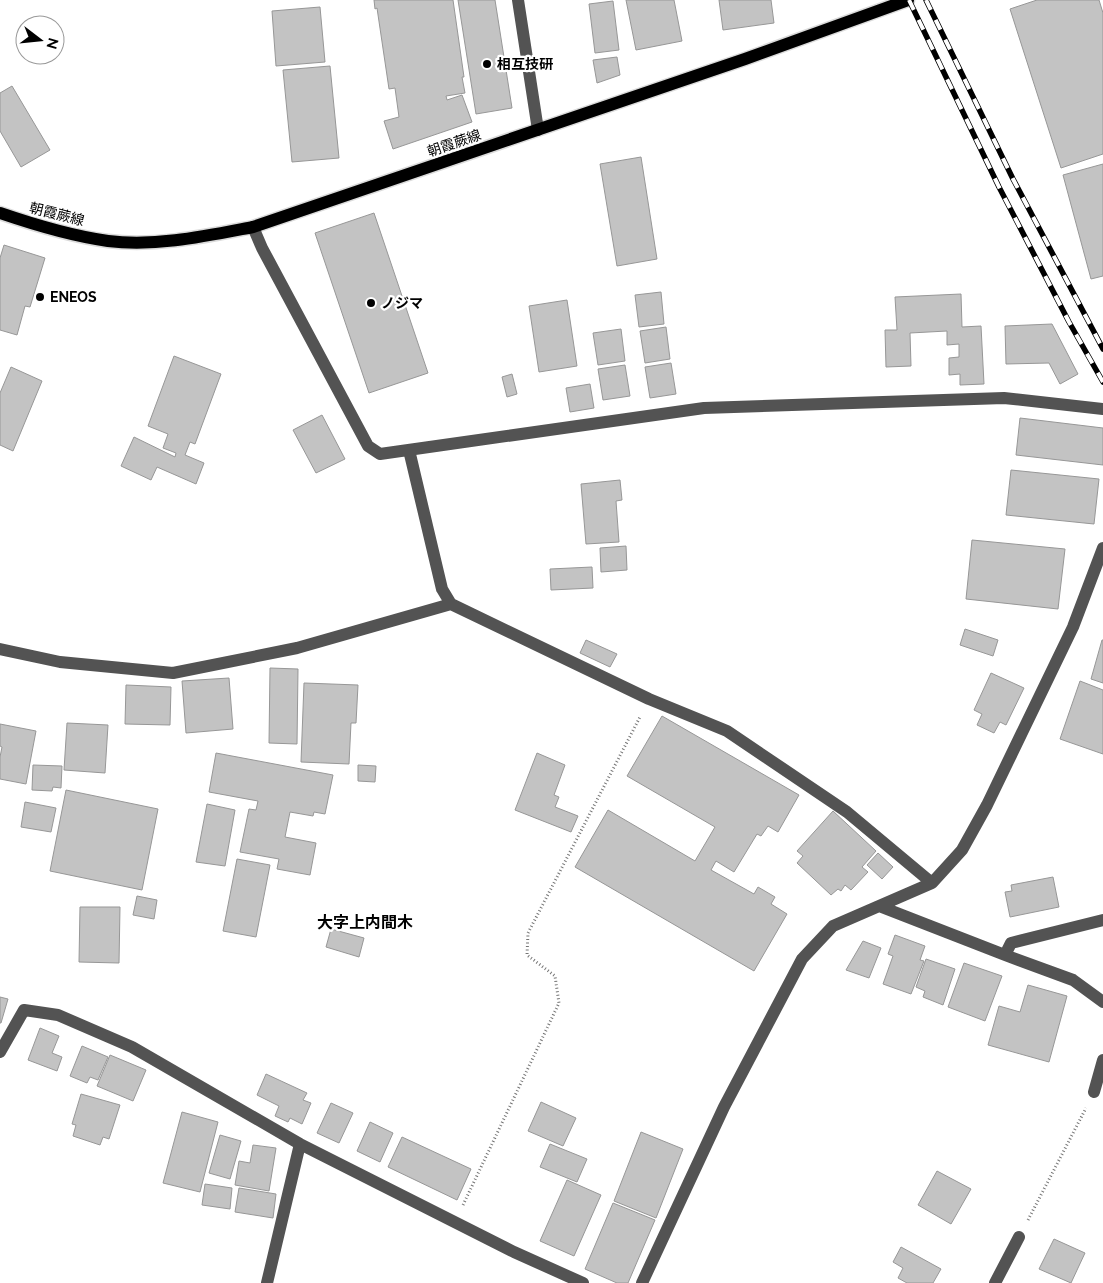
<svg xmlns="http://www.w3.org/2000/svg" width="1103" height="1283" font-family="Raleway,'Noto Sans JP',sans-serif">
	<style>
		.building { fill: #c3c3c3; stroke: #979797 }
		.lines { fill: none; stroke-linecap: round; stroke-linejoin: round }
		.major-casing { stroke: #dbdbdb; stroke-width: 15 }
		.path { stroke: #757575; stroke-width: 3; stroke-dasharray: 1 2.5; stroke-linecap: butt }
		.minor { stroke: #535353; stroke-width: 12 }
		.major { stroke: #000; stroke-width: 12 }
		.rail-casing { stroke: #000; stroke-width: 5.5 }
		.rail { stroke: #fff; stroke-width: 4; stroke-dasharray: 11; stroke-linecap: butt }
		.poi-dot { fill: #000; stroke: #fff; stroke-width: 2 }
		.labels { text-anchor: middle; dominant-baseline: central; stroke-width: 4.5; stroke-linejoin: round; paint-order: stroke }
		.poi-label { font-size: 14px; font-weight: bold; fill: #000; stroke: #fff; text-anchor: start }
		.street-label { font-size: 14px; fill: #000; stroke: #fff }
		.quarter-label { font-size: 16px; font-weight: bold; fill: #000; stroke: #fff }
	</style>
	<rect width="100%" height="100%" fill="#fff"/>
	<path class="building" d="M374 0H453L464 77H462L465 93 446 96 447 100 462 95 472 122 393 149 384 121 399 117 395 88 389 89 377 8 375 9Z
		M458 0H495L512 108 476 114Z
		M626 0H674L682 41 636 50Z
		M719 0H771L774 23 723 30Z
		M1037 0H1099L1103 13V154L1061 168 1010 9Z
		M613 1 619 50 595 53 589 4Z
		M320 7 325 62 276 66 272 11Z
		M617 57 620 75 597 83 593 60Z
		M330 66 339 158 292 162 283 70Z
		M12 86 50 150 21 167 0 131V93Z
		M641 157 657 259 617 266 600 164Z
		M1103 164V276L1091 279 1063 175Z
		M374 213 428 373 369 393 315 233Z
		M4 245 45 258 30 307 25 306 17 335 0 330V258Z
		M661 292 664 324 639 327 635 295Z
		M961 294 962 327 981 326 984 384 960 385V374L949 375V358L959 357V344L947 345V331L910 333 911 366 886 367 885 330H897L895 297Z
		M567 300 577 366 539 372 529 306Z
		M1052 324 1078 374 1060 384 1049 363 1006 364 1005 326Z
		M666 327 670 359 645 363 640 331Z
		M621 329 625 361 598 365 593 333Z
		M174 356 221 374 195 444 190 442 185 455 204 463 196 484 157 467 151 480 121 466 134 437 175 457 176 453 163 448 168 434 148 426Z
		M671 363 676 394 650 398 645 367Z
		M625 365 630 396 603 400 598 369Z
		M11 367 42 381 13 451 0 445V393Z
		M512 374 517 394 507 397 502 377Z
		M590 384 594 408 570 412 566 388Z
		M322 415 345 459 316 473 293 430Z
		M1020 418 1103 428V465L1016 455Z
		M1011 470 1099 479 1094 524 1006 515Z
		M620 480 622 500 616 501 619 542 586 544 581 484Z
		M972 540 1065 549 1058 609 966 599Z
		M626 546 627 570 601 572 600 548Z
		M592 567 593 588 551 590 550 569Z
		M965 629 998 640 993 656 960 645Z
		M586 640 617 654 610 667 580 653Z
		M1102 640H1103V683L1091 679Z
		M270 668 298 669 297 744 269 743Z
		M991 673 1024 688 1006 725 1000 722 994 733 977 725 982 714 974 710Z
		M229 678 233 729 186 733 182 681Z
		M1080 681 1103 690V754L1060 739Z
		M304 683 358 685 356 723H351L349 764 301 762Z
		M126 685 171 687 170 725 125 724Z
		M662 716 799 795 778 832 768 826 761 836 757 834 734 872 716 861 711 870 754 894 758 887 775 897 771 904 787 914 754 971 575 867 608 810 695 861 715 827 627 776Z
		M67 723 108 725 105 773 64 770Z
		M0 724 36 731 26 784 0 779V757L2 747 0 746Z
		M216 753 333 775 325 814 314 812 313 816 290 812 285 837 316 843 310 875 277 869 279 859 240 852 249 809 256 810 258 801 209 792Z
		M537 753 565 765 554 795 559 797 555 807 578 816 571 832 515 810Z
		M33 765 62 766 61 788 53 787 52 791 32 790Z
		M358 765 376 766 375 782 358 781Z
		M66 790 158 809 142 890 50 871Z
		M25 802 56 808 51 832 21 827Z
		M207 804 235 810 225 866 196 862Z
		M833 811 876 851 862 867 868 872 851 890 845 885 841 891 838 889 831 895 797 863 803 856 797 851Z
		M878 853 893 867 882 879 867 865Z
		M237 859 270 865 256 937 223 931Z
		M1053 877 1059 907 1010 917 1005 892 1012 891 1011 885Z
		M137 896 157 900 154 919 133 915Z
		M80 907H120L119 963 79 962Z
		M331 929 364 938 359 957 326 947Z
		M895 935 925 946 920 960 924 961 911 994 883 984 893 956 888 954Z
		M863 941 881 948 869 978 846 970Z
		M926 959 955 969 943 1005 923 997 925 991 916 987Z
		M964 963 1002 976 985 1021 948 1007Z
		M1028 985 1067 996 1049 1062 988 1045 999 1006 1020 1012Z
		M0 997 8 999 1 1023H0Z
		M40 1028 59 1036 52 1053 62 1057 57 1071 28 1060Z
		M82 1046 108 1057 98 1080 90 1077 87 1083 70 1076Z
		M110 1055 146 1070 133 1101 97 1086Z
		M266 1074 307 1093 303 1100 311 1103 302 1124 290 1118 288 1122 275 1116 279 1106 257 1095Z
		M81 1094 120 1105 109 1139 103 1137 100 1145 73 1136 76 1125 72 1124Z
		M541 1102 576 1118 563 1146 528 1131Z
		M331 1103 353 1113 339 1143 317 1133Z
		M182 1112 218 1122 200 1192 163 1183Z
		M370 1122 393 1133 380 1162 357 1151Z
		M641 1132 683 1149 656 1218 614 1201Z
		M220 1135 241 1141 230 1179 209 1173Z
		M402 1137 471 1169 457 1200 388 1167Z
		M550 1144 587 1159 577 1182 540 1167Z
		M253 1145 276 1148 269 1191 235 1185 239 1161 250 1163Z
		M937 1171 971 1189 951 1224 918 1205Z
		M567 1180 601 1195 574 1256 540 1241Z
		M205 1184 232 1188 230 1209 202 1205Z
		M239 1188 276 1194 273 1218 235 1212Z
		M613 1203 655 1220 628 1283H617L585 1269Z
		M1054 1239 1085 1253 1071 1283 1039 1269Z
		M901 1247 941 1269 933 1283H907L898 1278 903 1268 893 1262Z"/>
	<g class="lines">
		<defs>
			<path id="major" d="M0 213C35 225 71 236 108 241 156 247 206 236 253 227L745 59 908 0"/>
		</defs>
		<use href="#major" class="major-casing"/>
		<path class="path" d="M463 1205 559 1003 555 976 527 955 528 933 640 717
			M1028 1220 1086 1108"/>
		<path class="minor" d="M518 0 538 130
			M253 227 262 248 368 446 380 454 704 408 1004 398 1103 409
			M451 604 649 699 727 731 847 812 932 883
			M0 649 60 662 173 673 297 648 451 604 442 589 409 450
			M879 906 1005 955 1073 980 1103 1002
			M1005 955 1011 943 1103 920
			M0 1052 24 1010 58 1015 132 1047 300 1144 514 1252 583 1283
			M1094 1092 1103 1060
			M267 1283 300 1144
			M642 1283 724 1107 802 959 833 926 932 883 962 850 987 805 1073 627 1103 548
			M995 1283 1019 1237"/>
		<use href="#major" class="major"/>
		<defs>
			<path id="rail" d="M909 0 999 187 1069 322 1103 382
				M926 0 1013 179 1103 349"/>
		</defs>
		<use href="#rail" class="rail-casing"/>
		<use href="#rail" class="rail"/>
	</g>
	<g class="poi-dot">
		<circle cx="487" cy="64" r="5"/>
		<circle cx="40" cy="297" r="5"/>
		<circle cx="371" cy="303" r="5"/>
	</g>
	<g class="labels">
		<g class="poi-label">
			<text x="497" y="64">相互技研</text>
			<text x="50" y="297">ENEOS</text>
			<text x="381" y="303">ノジマ</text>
		</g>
		<g class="street-label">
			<text transform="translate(454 143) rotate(-19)">朝霞蕨線</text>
			<text transform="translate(57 214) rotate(14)">朝霞蕨線</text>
		</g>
		<g class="quarter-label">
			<text x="365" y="922">大字上内間木</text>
		</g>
	</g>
	<g transform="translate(40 40) rotate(106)"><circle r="24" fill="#ffffff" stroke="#999999"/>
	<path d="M0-4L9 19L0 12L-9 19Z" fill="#000000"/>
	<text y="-8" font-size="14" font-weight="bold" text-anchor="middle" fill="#000000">N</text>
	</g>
</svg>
